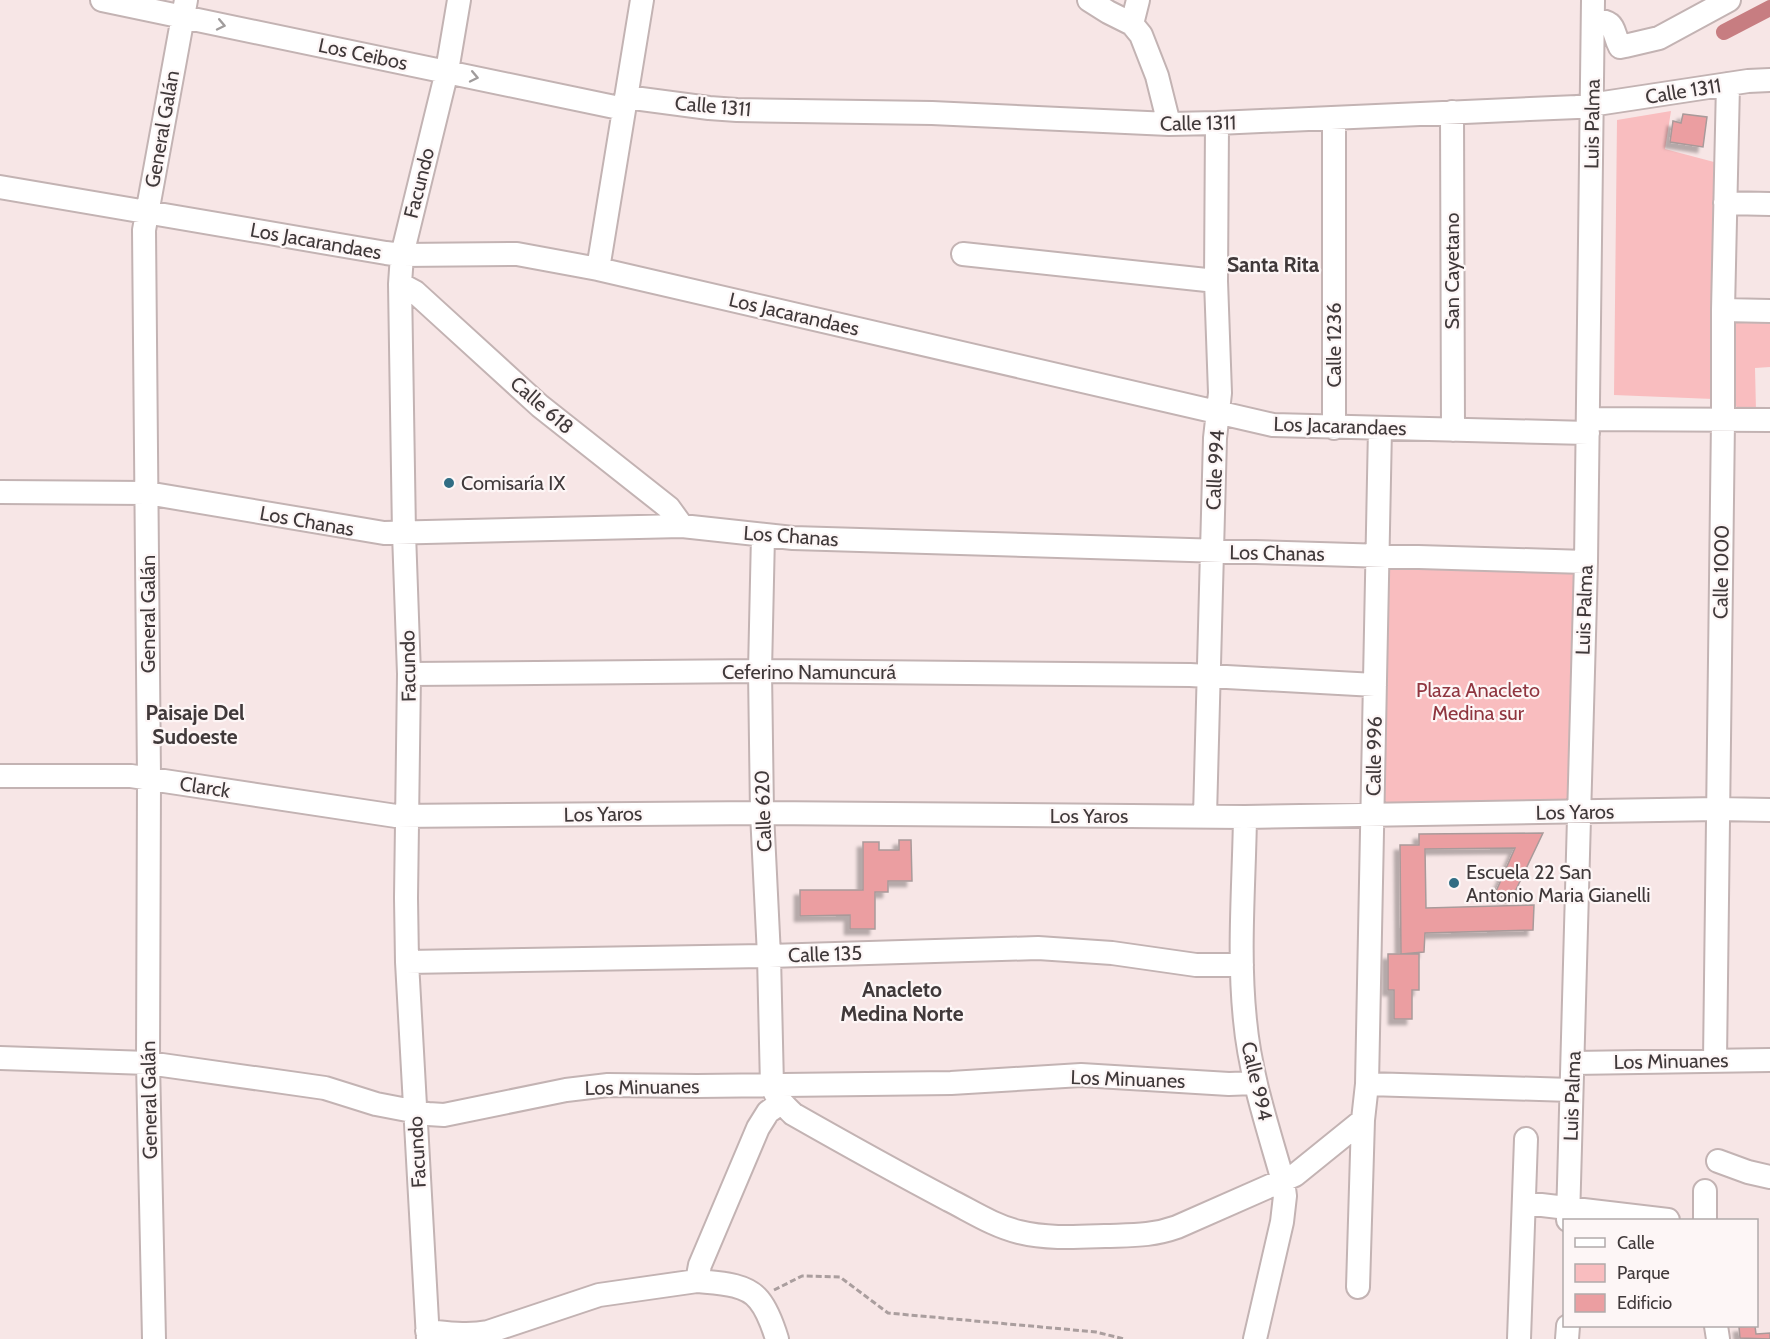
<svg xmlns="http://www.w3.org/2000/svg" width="1770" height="1339" font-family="Cabin,sans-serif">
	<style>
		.green { fill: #f9bdbf }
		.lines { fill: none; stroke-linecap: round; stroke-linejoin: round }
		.canal { stroke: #c77d81; stroke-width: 16 }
		.building { fill: #eb9ea1; stroke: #a99a9a; stroke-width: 1.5; filter: url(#shadow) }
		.minor-casing { stroke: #c3b3b3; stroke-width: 26 }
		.path { stroke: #aa9e9e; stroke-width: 3; stroke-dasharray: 6 3; stroke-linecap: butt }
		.minor { stroke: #fff; stroke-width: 22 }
		.oneway { stroke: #a09c9c }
		.poi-dot { fill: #316d84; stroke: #fdf6f6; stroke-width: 2 }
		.labels { text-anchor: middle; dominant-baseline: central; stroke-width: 4.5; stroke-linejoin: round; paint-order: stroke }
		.street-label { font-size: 20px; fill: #40393a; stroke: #fdf6f6 }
		.poi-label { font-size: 20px; fill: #40393a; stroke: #fdf6f6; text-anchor: start }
		.park-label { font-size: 20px; fill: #8f353f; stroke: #fdf6f6 }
		.neighbourhood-label { font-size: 21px; font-weight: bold; fill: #40393a; stroke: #fdf6f6 }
	</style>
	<defs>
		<filter id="shadow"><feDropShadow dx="-5.5" dy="5.5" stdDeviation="1.5" flood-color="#0004"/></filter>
	</defs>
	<rect width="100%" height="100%" fill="#f7e6e6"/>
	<path class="green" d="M1671 111 1665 149 1714 162 1713 399 1614 395 1617 120Z
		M1738 319 1770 320V367L1755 368 1756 411 1740 410 1734 404 1732 324Z
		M1378 556 1586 562 1579 811 1373 816Z"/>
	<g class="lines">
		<path class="canal" d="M1724 32 1770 8"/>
	</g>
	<path class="building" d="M1683 114 1707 117 1703 147 1670 142 1673 121 1681 123Z
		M1543 833 1512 898 1494 896 1515 848 1425 849 1426 908 1534 905 1533 930 1425 933 1424 952 1401 954 1400 845H1419V834Z
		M899 840H911L912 881H888V892H875V929H850V915L800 916V890H863V842H879V850H899Z
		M1388 954H1419V990H1412V1019H1394V990H1388Z
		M1755 1326 1756 1334 1770 1333V1339L1740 1338 1739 1327Z"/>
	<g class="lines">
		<defs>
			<path id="minor" d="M102 0 624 109
				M1089 0 1108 12 1132 24 1141 35 1157 76 1169 124
				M1593 20C1618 21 1611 30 1620 47L1625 46 1659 38 1729 0
				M1132 24 1138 0
				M626 97 709 108 737 110 932 113 1169 124 1217 123 1577 107 1748 81 1770 80
				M1452 112 1453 430
				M1334 119V428
				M0 187 386 253 402 255 517 254 598 269 1273 425 1588 433
				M1725 203 1770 204
				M963 254 1216 281
				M598 269 642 0
				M400 284 415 292 540 406 669 508 682 526
				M1723 310 1770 311
				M1588 419 1770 420
				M0 492 147 493 384 533 682 526 793 538 1586 562
				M763 535 760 671 762 813 769 956 772 1086C776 1098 784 1105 793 1114 844 1143 896 1172 949 1200 971 1211 994 1226 1019 1232 1047 1239 1077 1237 1105 1236 1132 1235 1152 1236 1177 1227L1295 1175 1363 1120
				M409 674 760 671 1190 675 1375 685
				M0 776H131L396 816 762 813 1245 817 1718 809 1770 810
				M1205 816 1215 438 1220 393 1216 281 1217 123
				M1245 817C1244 884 1238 954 1245 1020 1250 1075 1268 1128 1283 1181L1285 1196 1282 1222 1255 1339
				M407 962 769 956 1038 948 1112 953 1196 965H1242
				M0 1058 148 1063 325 1088 376 1104 428 1114 444 1115 566 1090 608 1085 697 1086 951 1083 1081 1075 1229 1084 1255 1083
				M1715 1060 1723 420V310L1728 84
				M1573 1063 1770 1060
				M1367 1084 1571 1090
				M1718 1161 1748 1172 1770 1177
				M1705 1191V1220
				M1524 1203 1668 1220
				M1568 1220 1586 562 1593 0
				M697 1281C716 1283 746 1283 759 1300 768 1311 773 1326 777 1339
				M1358 1287 1363 1120 1367 1084 1380 428
				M1716 1326 1718 1339
				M427 1331C448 1333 468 1336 488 1332L599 1295 697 1281 700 1265 758 1128 768 1112 781 1103
				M154 1339 148 1063 149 778 144 230 186 0
				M428 1339 407 962 406 898 409 674 404 533 400 284 402 255 447 71 459 0
				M1519 1339 1526 1139
				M1567 1339 1568 1326"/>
		</defs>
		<use href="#minor" class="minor-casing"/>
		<path class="path" d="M774 1290 802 1276 840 1277 888 1313 1096 1332 1124 1339"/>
		<use href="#minor" class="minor"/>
	</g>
	<defs><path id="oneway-chevron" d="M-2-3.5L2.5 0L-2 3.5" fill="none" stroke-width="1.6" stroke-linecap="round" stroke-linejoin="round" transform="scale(1.5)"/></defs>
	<g class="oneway">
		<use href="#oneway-chevron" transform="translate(221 25) rotate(12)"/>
		<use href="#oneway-chevron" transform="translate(474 77) rotate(12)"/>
	</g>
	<g class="poi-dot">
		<circle cx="449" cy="483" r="6"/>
		<circle cx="1454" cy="883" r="6"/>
	</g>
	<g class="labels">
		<g class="street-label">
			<text transform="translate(363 54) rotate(12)">Los Ceibos</text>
			<text transform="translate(1683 91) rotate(-9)">Calle 1311</text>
			<text transform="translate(713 106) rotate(5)">Calle 1311</text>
			<text transform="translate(1198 123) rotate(-1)">Calle 1311</text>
			<text transform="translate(1592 124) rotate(-89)">Luis Palma</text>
			<text transform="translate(162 129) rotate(-80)">General Galán</text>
			<text transform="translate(419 183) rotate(-76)">Facundo</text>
			<text transform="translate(316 241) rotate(10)">Los Jacarandaes</text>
			<text transform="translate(1452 271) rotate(-90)">San Cayetano</text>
			<text transform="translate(794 314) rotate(13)">Los Jacarandaes</text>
			<text transform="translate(1334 345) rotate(-90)">Calle 1236</text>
			<text transform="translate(542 405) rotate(41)">Calle 618</text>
			<text transform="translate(1340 426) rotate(2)">Los Jacarandaes</text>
			<text transform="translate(1215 470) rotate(-87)">Calle 994</text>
			<text transform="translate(307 521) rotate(10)">Los Chanas</text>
			<text transform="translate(791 536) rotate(4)">Los Chanas</text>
			<text transform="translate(1277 553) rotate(1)">Los Chanas</text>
			<text transform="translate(1721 572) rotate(-89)">Calle 1000</text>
			<text transform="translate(1584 610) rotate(-88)">Luis Palma</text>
			<text transform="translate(148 614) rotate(-90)">General Galán</text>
			<text transform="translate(408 666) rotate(-91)">Facundo</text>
			<text x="809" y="672">Ceferino Namuncurá</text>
			<text transform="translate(1374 756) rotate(-89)">Calle 996</text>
			<text transform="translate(205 787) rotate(9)">Clarck</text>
			<text transform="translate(763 811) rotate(-92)">Calle 620</text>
			<text transform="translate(1575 812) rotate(-1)">Los Yaros</text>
			<text transform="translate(603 814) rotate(-1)">Los Yaros</text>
			<text x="1089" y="816">Los Yaros</text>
			<text transform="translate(825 954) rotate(-2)">Calle 135</text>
			<text transform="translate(1671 1061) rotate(-1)">Los Minuanes</text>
			<text transform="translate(1128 1079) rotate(2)">Los Minuanes</text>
			<text transform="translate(1257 1081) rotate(77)">Calle 994</text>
			<text transform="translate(642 1087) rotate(-1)">Los Minuanes</text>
			<text transform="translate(1572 1096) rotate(-88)">Luis Palma</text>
			<text transform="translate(149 1100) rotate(-91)">General Galán</text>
			<text transform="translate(417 1152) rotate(-93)">Facundo</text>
		</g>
		<g class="poi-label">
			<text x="461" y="483">Comisaría IX</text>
			<text x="1466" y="872">Escuela 22 San<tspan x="1466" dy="23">Antonio Maria Gianelli</tspan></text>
		</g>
		<g class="park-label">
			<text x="1478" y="690">Plaza Anacleto<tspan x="1478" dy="23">Medina sur</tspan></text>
		</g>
		<g class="neighbourhood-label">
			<text x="1273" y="264">Santa Rita</text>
			<text x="195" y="712">Paisaje Del<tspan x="195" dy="24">Sudoeste</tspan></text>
			<text x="902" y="989">Anacleto<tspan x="902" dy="24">Medina Norte</tspan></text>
		</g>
	</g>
	<rect x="1563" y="1219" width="195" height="108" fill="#fdf6f6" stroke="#b1aaab" stroke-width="1.5"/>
	<rect x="1575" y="1238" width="30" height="9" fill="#ffffff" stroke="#b1aaab" stroke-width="1.5"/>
	<text x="1617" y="1249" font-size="18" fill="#40393a">Calle</text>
	<rect x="1575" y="1264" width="30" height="18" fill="#f9bdbf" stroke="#b1aaab" stroke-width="1.5"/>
	<text x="1617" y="1279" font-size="18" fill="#40393a">Parque</text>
	<rect x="1575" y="1294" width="30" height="18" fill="#eb9ea1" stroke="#b1aaab" stroke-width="1.5"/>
	<text x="1617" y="1309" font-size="18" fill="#40393a">Edificio</text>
</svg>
